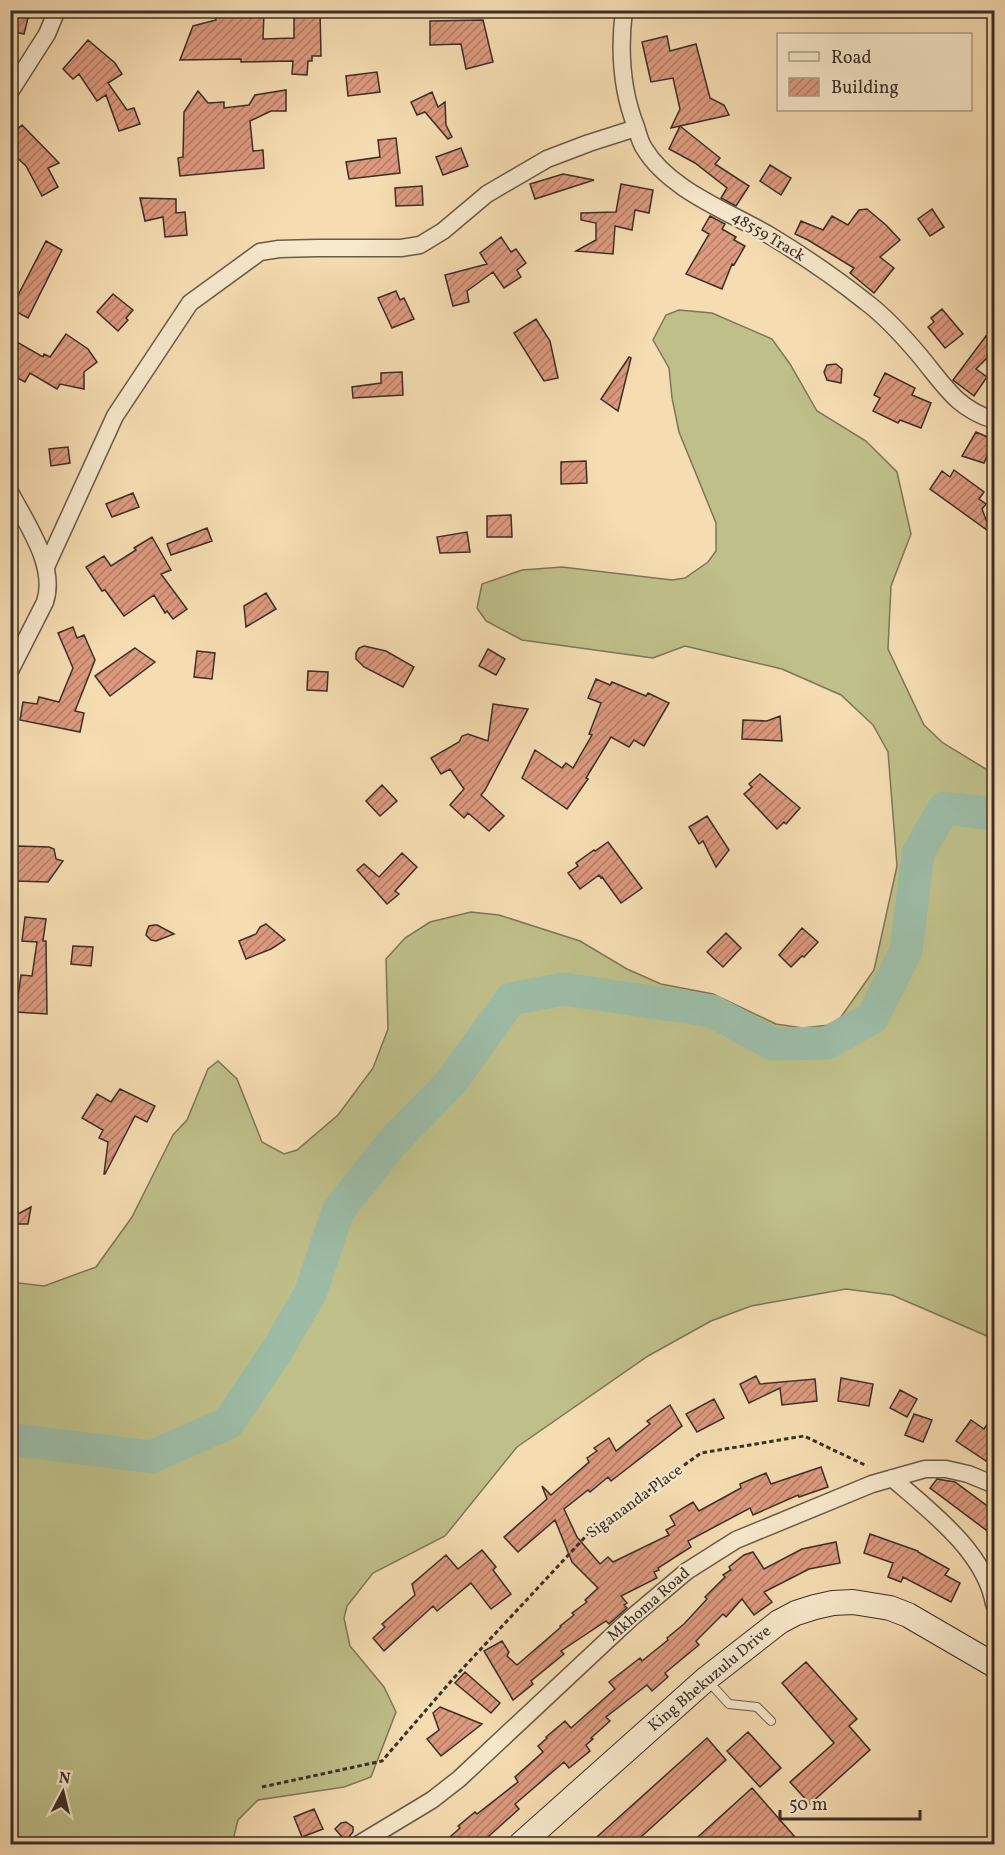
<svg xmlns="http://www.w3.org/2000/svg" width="1005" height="1855" font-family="Vollkorn,serif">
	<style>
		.grass { fill: #bfbf89; stroke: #7d7659; stroke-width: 1.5 }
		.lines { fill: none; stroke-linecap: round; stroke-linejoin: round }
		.river { stroke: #9dbca6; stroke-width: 33 }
		.building { fill: url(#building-hatch); stroke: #3b2e29; stroke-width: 1.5 }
		.lane-casing { stroke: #6a5a4b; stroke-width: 10 }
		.street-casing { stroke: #6a5a4b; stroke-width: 19 }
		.secondary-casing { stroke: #3b2e29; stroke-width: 26 }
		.path { stroke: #3b2e29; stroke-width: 3; stroke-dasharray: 4.5 3; stroke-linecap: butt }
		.lane { stroke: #f8e8cc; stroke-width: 8 }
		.street { stroke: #f8e8cc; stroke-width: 16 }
		.secondary { stroke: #f8e8cc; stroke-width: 24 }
		.labels { text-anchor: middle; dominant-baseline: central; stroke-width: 4.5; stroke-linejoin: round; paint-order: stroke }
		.street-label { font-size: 16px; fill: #3b2e29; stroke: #f8e8cc }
	</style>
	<defs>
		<pattern id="building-hatch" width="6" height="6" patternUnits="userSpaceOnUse" patternTransform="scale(1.5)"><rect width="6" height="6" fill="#dc997e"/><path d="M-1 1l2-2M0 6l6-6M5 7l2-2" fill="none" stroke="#b47d67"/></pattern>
	</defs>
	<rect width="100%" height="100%" fill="#f5dcb1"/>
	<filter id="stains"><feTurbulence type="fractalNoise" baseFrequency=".00333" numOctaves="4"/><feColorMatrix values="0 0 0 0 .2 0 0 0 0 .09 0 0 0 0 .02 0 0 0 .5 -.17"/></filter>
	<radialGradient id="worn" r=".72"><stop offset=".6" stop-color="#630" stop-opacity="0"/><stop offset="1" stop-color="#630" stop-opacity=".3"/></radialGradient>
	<path class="grass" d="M679 310 712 313 772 339 790 364 817 411 866 441 897 472 911 534 891 586 888 649 924 725 943 743 994 774V1342L987 1336 892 1295 846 1289 751 1306 711 1321 648 1356 517 1447 445 1536 373 1573 347 1606 344 1618 350 1646 384 1687 396 1712 371 1777 344 1787 258 1800 238 1820 232 1844H11V1282L44 1286 96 1267 132 1217 173 1135 187 1120 208 1069 218 1061 237 1079 262 1142 284 1154 297 1150 338 1115 373 1068 388 1029 386 959 405 938 430 922 471 912 499 915 580 941 627 969 661 984 713 994 776 1024 803 1028 829 1025 841 1017 874 970 897 866 888 752 873 725 841 695 782 669 685 646 653 658 522 640 486 621 477 608 482 584 522 570 562 567 672 580 685 578 708 562 716 551V523L679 432 672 398 669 368 653 340 666 315Z"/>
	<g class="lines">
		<path class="river" d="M10 1439 151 1457 228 1423 276 1352 310 1294 338 1211 391 1144 451 1082 511 999 564 989 712 1011 773 1044 827 1043 872 1018 906 951 918 853 944 808 994 814"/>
	</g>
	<path class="building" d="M10 10H30L24 34 10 31Z
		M214 10H255V13H264L263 39 294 38V10H320L321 56H312V61H308L307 75 292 74 293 61 241 62V59L180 60 193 26 216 20Z
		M483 20 493 62 466 69 461 44 430 45V21Z
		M667 36 670 51 696 44 710 98 724 105 729 115 680 126 720 158 715 164 749 186 736 206 721 198 727 188 695 163 669 149 680 126 671 128 680 109 673 78 651 82 642 42Z
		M88 40 115 63 122 74 108 83 127 110 134 108 140 124 119 131 106 95 97 101 79 74 73 79 63 69Z
		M377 72 380 92 348 96 346 76Z
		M286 90V111H271L250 121 253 151 263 150 264 168 180 176 178 158 183 157 184 112 198 91 208 103 224 102V108L249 105 255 95Z
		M432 92 438 107 445 102 446 125 452 137 448 139 425 112 417 115 411 102Z
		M22 125 59 163 48 168 58 187 42 196 26 166 10 151V136Z
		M396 138 400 173 349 179 346 162 380 157 378 140Z
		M461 148 468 166 443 175 436 157Z
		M770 165 791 178 781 195 760 181Z
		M563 174 594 180 535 199 530 184Z
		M621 184 653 190 649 213 635 210 632 230 615 226 613 254 576 251 596 240V223L581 220V213L616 212Z
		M422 186 423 205 396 206 395 188Z
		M140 198 176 199V213L185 212 187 235 165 237 163 217 145 221Z
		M867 209 886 225 900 240 880 257 894 268 874 293 850 273 854 268 808 240 795 234 801 221 823 230 832 216 848 225 859 210Z
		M932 209 944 227 930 236 918 219Z
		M710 216 725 224 722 229 736 237 734 240 745 246 734 265 732 264 722 289 686 274 709 234 702 230Z
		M501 237 511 252 516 249 526 263 517 270 521 277 504 288 493 272 467 291 469 302 453 306 445 275 487 264 480 253Z
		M46 241 62 250 28 318 11 309Z
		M396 291 400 300 404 298 414 319 392 328 378 298Z
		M113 294 133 310 126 318 128 320 118 331 97 312Z
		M942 309 963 334 945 348 928 327 934 322 931 318Z
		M536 319 550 341 558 378 544 381 514 333Z
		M66 334 88 349 97 362 84 372V389L60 384 57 389 30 373 25 382 10 374V338L43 357 44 354 50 357Z
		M986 336 994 345V351L976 369 987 377 974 396 953 380Z
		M629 357 631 358 618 411 601 399Z
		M836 364 842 369 841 383 827 380 824 372 827 365Z
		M402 372 403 395 353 398 352 387 381 383V373Z
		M885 373 915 388 912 395 931 403 921 428 900 420 898 423 873 411 880 398 874 395Z
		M976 432 994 440 984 463 962 456Z
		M68 447 70 463 51 466 49 449Z
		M586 461 587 483 561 484V462Z
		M954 470 984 492 979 499 986 504 982 509 991 533 930 489 942 471 950 477Z
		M133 493 139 507 112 517 106 504Z
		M511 515 512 537H487V516Z
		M207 528 212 541 171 555 167 544Z
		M467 532 470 552 440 553 437 537Z
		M152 537 171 570 161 574 187 609 173 619 167 611 165 613 154 595 124 616 105 590 102 591 86 567 104 556 111 566 136 550 134 548Z
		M266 593 276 609 246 627 244 606Z
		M73 627 77 638 84 635 95 660 75 711 84 713 80 732 20 720 23 702 37 704 39 697 59 702 73 668 58 633Z
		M364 646 386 651 414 667 403 687 364 667 356 659V653L359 648Z
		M135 648 155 662 110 696 95 676Z
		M488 649 505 659 496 675 479 666Z
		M197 651 215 653 212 679 194 677Z
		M308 671 328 672 327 691 307 690Z
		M596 679 610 685 612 682 646 696 648 693 669 703 644 746 634 740 629 747 611 737 586 778 588 779 567 809 522 778 535 750 562 768 566 763 573 768 592 735 589 734 601 703 588 698Z
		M493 704 528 709 485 790 481 795 504 816 489 831 468 813 464 818 450 805 464 789 450 769 441 774 431 758 459 742 462 736 468 734 488 741Z
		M780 716 782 741 742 739 743 720 767 721Z
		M760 774 800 808 786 824 784 822 777 829 744 794 752 787 749 784Z
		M382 785 397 801 380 816 366 801Z
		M707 816 729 850 716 867 703 841 699 844 689 827Z
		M608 842 642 888 621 903 602 877 601 878 599 875 580 889 568 873 578 866 576 863 594 850 595 851Z
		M17 846 49 847 54 849 56 859 63 861 48 882 16 881Z
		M402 853 417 867 395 891 399 894 387 904 357 870 364 864 379 877Z
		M25 917 46 919 43 941H46L47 1014 16 1012 21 975 32 976 37 942 22 941Z
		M266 924 285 940 271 949 246 959 239 941 256 934 260 927Z
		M154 925H157L174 934 156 941 151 940 146 935 147 931 149 926Z
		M802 928 818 942 804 957 802 956 791 967 779 955Z
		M726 933 741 948 723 967 707 952Z
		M73 946 93 947 91 966 71 964Z
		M120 1089 155 1106 147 1122 135 1116 105 1174H104L108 1142 99 1138 103 1130 82 1118 97 1094 111 1102Z
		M31 1207 28 1224H18L14 1216Z
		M756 1376 760 1384 815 1379 817 1401 782 1405 780 1388 749 1403 740 1384Z
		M841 1378 873 1384 869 1406 838 1401Z
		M900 1390 917 1399 907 1417 890 1408Z
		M714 1399 724 1418 697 1432 686 1414Z
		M670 1405 682 1426 611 1481 608 1477 590 1492 588 1490 564 1509 577 1537 600 1564 608 1557 613 1562 669 1535 666 1530 675 1525 670 1516 693 1502 699 1511 741 1488 740 1484 766 1473 771 1484 821 1467 828 1487 799 1497 798 1495 753 1515 750 1508 688 1541 691 1547 658 1568 659 1570 654 1572 657 1578 621 1596 627 1603 624 1605 627 1608 609 1624 606 1621 561 1651 564 1654 531 1681 533 1684 513 1700 484 1651 502 1641 509 1652 507 1656 517 1665 561 1627 560 1626 574 1615 572 1613 587 1602 585 1600 598 1588 572 1562 555 1520 518 1552 504 1537 547 1499 542 1486 551 1495 589 1462 587 1458 597 1451 594 1448 609 1438 616 1451 650 1424 647 1421Z
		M914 1414 932 1420 923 1442 905 1435Z
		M994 1414V1449L986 1461 956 1441 971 1420 984 1429Z
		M937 1479 955 1482 994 1511V1536L930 1488Z
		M870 1534 918 1551V1552L949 1569 945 1575 960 1583 951 1602 903 1577 901 1582 888 1577 893 1563 864 1553Z
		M836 1542 840 1563 809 1569 764 1592 772 1602 754 1615 742 1599 726 1617 723 1614 696 1641 699 1645 665 1673 668 1677 652 1691 647 1685 606 1717 610 1721 591 1738 593 1739 586 1745 590 1751 569 1768 564 1762 515 1804 519 1809 479 1845H441L460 1828 458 1826 475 1812 477 1814 518 1782 515 1777 543 1752 538 1746 547 1738 546 1737 565 1721 571 1728 615 1689 609 1682 640 1658 642 1661 668 1640 667 1638 684 1624 707 1599 705 1597 725 1577 723 1575 731 1570 729 1567 744 1555 753 1552 764 1569 802 1549Z
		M482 1550 496 1567 493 1570 511 1594 491 1609 471 1583 437 1611 433 1606 384 1651 373 1638 385 1627 382 1624 415 1595 412 1584 446 1555 458 1569Z
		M806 1662 857 1719 849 1726 870 1750 810 1804 790 1782 834 1743 782 1683Z
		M465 1672 500 1703 491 1713 455 1683Z
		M440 1707 482 1724 441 1756 427 1739 439 1730 433 1713Z
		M748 1732 781 1768 760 1787 727 1751Z
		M707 1738 726 1760 632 1845H588Z
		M752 1788 802 1845H689Z
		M314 1809 323 1829 302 1837 294 1817Z
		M346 1822 353 1827V1832L348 1838H343L335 1829 341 1823Z"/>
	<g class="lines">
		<defs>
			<path id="lane" d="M708 1681 729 1704 757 1707 771 1721"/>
			<path id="street" d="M624 10C619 50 621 89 636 127 638 133 640 142 644 148 669 190 728 211 769 235 802 255 836 278 866 302 886 317 904 337 920 356 944 385 957 409 994 420
				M10 92 47 34 57 10
				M10 492C26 523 57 566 45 602L10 671
				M46 567 115 416 190 303 260 252 279 249 317 248H401L420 245 443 231 487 194 547 159 589 143 636 128
				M892 1478C930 1511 985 1552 994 1604
				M359 1844 432 1800 459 1779 630 1619 687 1571 736 1540 872 1484 925 1469H946L968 1474 990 1483"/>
			<path id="secondary" d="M521 1844 706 1679 779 1622 796 1613 815 1607 833 1603 853 1602 890 1608 908 1615 994 1665"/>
		</defs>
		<use href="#lane" class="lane-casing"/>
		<use href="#street" class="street-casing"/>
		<use href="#secondary" class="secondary-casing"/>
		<path class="path" d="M262 1787 382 1761 452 1680 587 1535 701 1453 804 1436 867 1466"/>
		<use href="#lane" class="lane"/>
		<use href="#street" class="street"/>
		<use href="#secondary" class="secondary"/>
	</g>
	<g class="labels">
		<g class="street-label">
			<text transform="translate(768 237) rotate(31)">48559 Track</text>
			<text transform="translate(635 1502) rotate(-36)">Sigananda Place</text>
			<text transform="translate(649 1605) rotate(-41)">Mkhoma Road</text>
			<text transform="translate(710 1679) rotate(-40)">King Bhekuzulu Drive</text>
		</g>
	</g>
	<rect width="1005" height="1855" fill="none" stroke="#f5dcb1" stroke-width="36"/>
	<rect x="12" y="12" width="981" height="1831" fill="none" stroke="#3b2e29" stroke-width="3"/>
	<rect x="18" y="18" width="969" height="1819" fill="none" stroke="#3b2e29" stroke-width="1.5"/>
	<rect x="777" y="33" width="195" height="78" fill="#f8e8cc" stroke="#ac9e8b" stroke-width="1.5"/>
	<rect x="789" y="52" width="30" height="9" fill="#f8e8cc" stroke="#ac9e8b" stroke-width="1.5"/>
	<text x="831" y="63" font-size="18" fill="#3b2e29">Road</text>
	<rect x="789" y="78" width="30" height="18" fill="url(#building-hatch)" stroke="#ac9e8b" stroke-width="1.5"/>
	<text x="831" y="93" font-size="18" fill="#3b2e29">Building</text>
	<g transform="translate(63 1792) rotate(7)" stroke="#f8e8cc" stroke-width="4.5" paint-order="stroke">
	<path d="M0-4.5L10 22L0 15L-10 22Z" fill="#3b2e29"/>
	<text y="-9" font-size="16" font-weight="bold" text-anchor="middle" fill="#3b2e29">N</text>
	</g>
	<path d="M780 1810v9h140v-9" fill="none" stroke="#3b2e29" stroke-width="3"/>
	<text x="789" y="1810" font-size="18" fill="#3b2e29" stroke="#f8e8cc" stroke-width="4.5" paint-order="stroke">50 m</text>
	<rect width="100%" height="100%" filter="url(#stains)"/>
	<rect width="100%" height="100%" fill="url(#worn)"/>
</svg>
